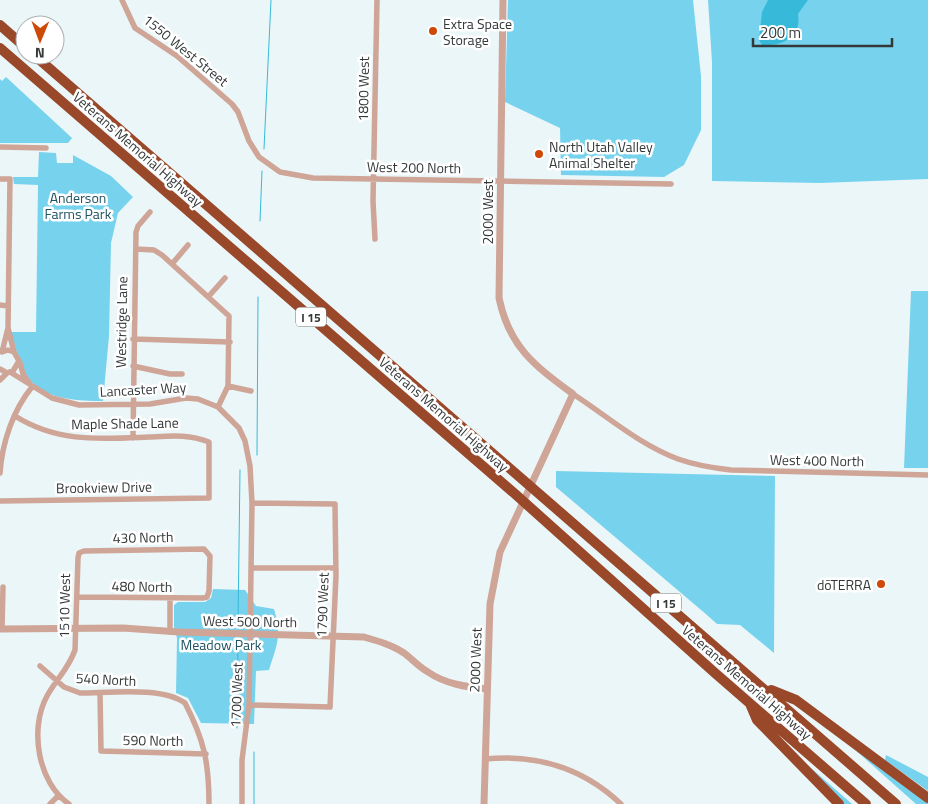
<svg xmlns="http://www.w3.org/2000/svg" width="928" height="804" font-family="'Titillium Web',sans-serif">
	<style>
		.green { fill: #77d3ed }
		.water { fill: #37bada }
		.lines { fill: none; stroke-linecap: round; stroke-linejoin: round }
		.stream { stroke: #37bada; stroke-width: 1 }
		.minor { stroke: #cea597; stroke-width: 5.5 }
		.tertiary { stroke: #cea597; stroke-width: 7 }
		.motorway { stroke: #9a482a; stroke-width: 10 }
		.poi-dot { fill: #ce4908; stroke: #fff; stroke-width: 2 }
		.labels { text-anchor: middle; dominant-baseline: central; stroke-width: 5; stroke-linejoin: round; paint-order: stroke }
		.shield { fill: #fff; stroke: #717474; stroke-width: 1 }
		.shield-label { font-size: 12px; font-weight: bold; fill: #343839 }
		.poi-label { font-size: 14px; fill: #343839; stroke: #fff; text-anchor: start }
		.street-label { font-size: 14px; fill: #343839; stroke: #fff }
		.park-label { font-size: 14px; fill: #205462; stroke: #fff }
	</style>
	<rect width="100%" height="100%" fill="#ebf6f9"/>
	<path class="green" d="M508 0H693L701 76V130L684 165 664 177 561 175 560 128 505 102Z
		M708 0H928V179L820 183 712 181V62Z
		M6 77 72 138 68 143H0V79L2 81Z
		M39 152 56 153 57 163H73V155L111 176 133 197 118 213 111 243 109 336 103 401C79 401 42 400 27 376 21 368 14 343 11 332H36L38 185 14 184 13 177H38Z
		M911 291H928V468H904Z
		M556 471 775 476 774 653 740 625 717 624 707 615 556 487Z
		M213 589 245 590 256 606 274 609C282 637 277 644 269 670L256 671 254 724 201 723 188 698 176 693 177 638 174 627V605L178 602H205L211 598Z
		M853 748 928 801V804H916Z
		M886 755 928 777V791L885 760Z
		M804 762 852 804H843Z"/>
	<path class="water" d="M768 0H808L798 14C802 38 782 46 762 45L759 40 762 12Z"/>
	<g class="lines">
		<path class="stream" d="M264 149 271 0
			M260 221 262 171
			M257 455 258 297
			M238 624 240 470
			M237 728 238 644
			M254 804V752"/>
		<path class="minor" d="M122 0 135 28 177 56 232 104 238 112 249 141 259 157 280 172 313 178 671 184
			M0 147 46 148
			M0 179H10L8 328 2 352
			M375 239 373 201 377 0
			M136 249 154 250 162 255 229 316 228 386 218 407
			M172 264 188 245
			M209 296 225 278
			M0 305 8 306
			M8 328 14 352
			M133 339 230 342
			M20 363 23 374 30 384
			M133 366 170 374H182
			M0 369 7 373 13 371 19 361 14 352 8 350 2 352
			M10 372 52 398 79 405 150 404 186 398 198 399 218 407 239 428 245 441 250 466 252 503 249 705 242 760V804
			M0 380 7 373
			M228 386 251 391
			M573 394C607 416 640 445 678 459 695 465 713 468 731 470L928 475
			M133 438 136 232 138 226 150 212
			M0 473C2 443 13 410 32 387
			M0 501 209 498V442C188 434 171 436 149 437 100 439 58 443 15 416
			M251 568H336
			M2 629 3 587
			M170 632V599
			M40 666 64 687 80 693C108 693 162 686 185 703 204 740 209 762 209 804
			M100 693 101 751 206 754
			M249 705 330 707 336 576 335 504 252 503
			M485 759C537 754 583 768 621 804
			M50 804 58 796
			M69 804C38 783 29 729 47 696 56 679 68 670 75 650L78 558 79 553 84 551 204 549 210 556 209 591 207 597 203 598 77 597"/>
		<path class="tertiary" d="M0 629 123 628 179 632 364 637C378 641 392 645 404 653 412 659 419 667 428 672 445 684 467 687 487 689
			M484 804 490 604 500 552 573 394C535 366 509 347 499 298L503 0"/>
		<path class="motorway" d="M0 25 25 47
			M0 48 514 493 715 673 866 804
			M34 55 896 804
			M771 690 796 700 928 798
			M751 706 757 720 839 804"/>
	</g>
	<g class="poi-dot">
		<circle cx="433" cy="31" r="5"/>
		<circle cx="539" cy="154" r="5"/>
		<circle cx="881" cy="584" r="5"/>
	</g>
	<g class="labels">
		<g class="shield">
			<rect x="296" y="307.5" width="30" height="19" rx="4"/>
			<rect x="651" y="593.5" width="30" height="19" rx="4"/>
		</g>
		<g class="shield-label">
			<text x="311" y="317">I 15</text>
			<text x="666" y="603">I 15</text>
		</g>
		<g class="poi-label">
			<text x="443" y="23">Extra Space<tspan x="443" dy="16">Storage</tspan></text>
			<text x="549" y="146">North Utah Valley<tspan x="549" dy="16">Animal Shelter</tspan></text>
			<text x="871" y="584" text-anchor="end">dōTERRA</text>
		</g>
		<g class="street-label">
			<text transform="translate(186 50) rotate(39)">1550 West Street</text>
			<text transform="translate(363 89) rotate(-89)">1800 West</text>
			<text transform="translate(138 149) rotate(41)">Veterans Memorial Highway</text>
			<text transform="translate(414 167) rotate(1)">West 200 North</text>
			<text transform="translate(487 212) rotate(-90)">2000 West</text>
			<text transform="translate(121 322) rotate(-89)">Westridge Lane</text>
			<text transform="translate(143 389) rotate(-3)">Lancaster Way</text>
			<text transform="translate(444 414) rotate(41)">Veterans Memorial Highway</text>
			<text transform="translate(125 423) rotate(-1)">Maple Shade Lane</text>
			<text transform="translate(817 460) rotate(1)">West 400 North</text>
			<text transform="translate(104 487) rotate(-1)">Brookview Drive</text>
			<text transform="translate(143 537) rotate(-1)">430 North</text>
			<text transform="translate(142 586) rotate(1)">480 North</text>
			<text transform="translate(322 605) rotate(-88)">1790 West</text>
			<text transform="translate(64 606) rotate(-89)">1510 West</text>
			<text transform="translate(250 621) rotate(1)">West 500 North</text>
			<text transform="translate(475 660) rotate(-88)">2000 West</text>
			<text transform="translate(106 679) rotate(3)">540 North</text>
			<text transform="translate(747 682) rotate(41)">Veterans Memorial Highway</text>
			<text transform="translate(236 695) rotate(-88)">1700 West</text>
			<text transform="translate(153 740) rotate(1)">590 North</text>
		</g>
		<g class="park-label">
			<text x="78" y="197">Anderson<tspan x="78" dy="16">Farms Park</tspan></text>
			<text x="221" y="644">Meadow Park</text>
		</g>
	</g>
	<g transform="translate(40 40) rotate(181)"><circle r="24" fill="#ffffff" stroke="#aeafb0"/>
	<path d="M0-4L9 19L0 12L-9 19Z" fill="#ce4908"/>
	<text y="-8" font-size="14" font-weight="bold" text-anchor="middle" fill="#343839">N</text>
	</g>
	<path d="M753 38v8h139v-8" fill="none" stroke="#343839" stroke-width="2.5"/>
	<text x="760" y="38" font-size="15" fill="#343839" stroke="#ffffff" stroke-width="4" paint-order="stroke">200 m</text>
</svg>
